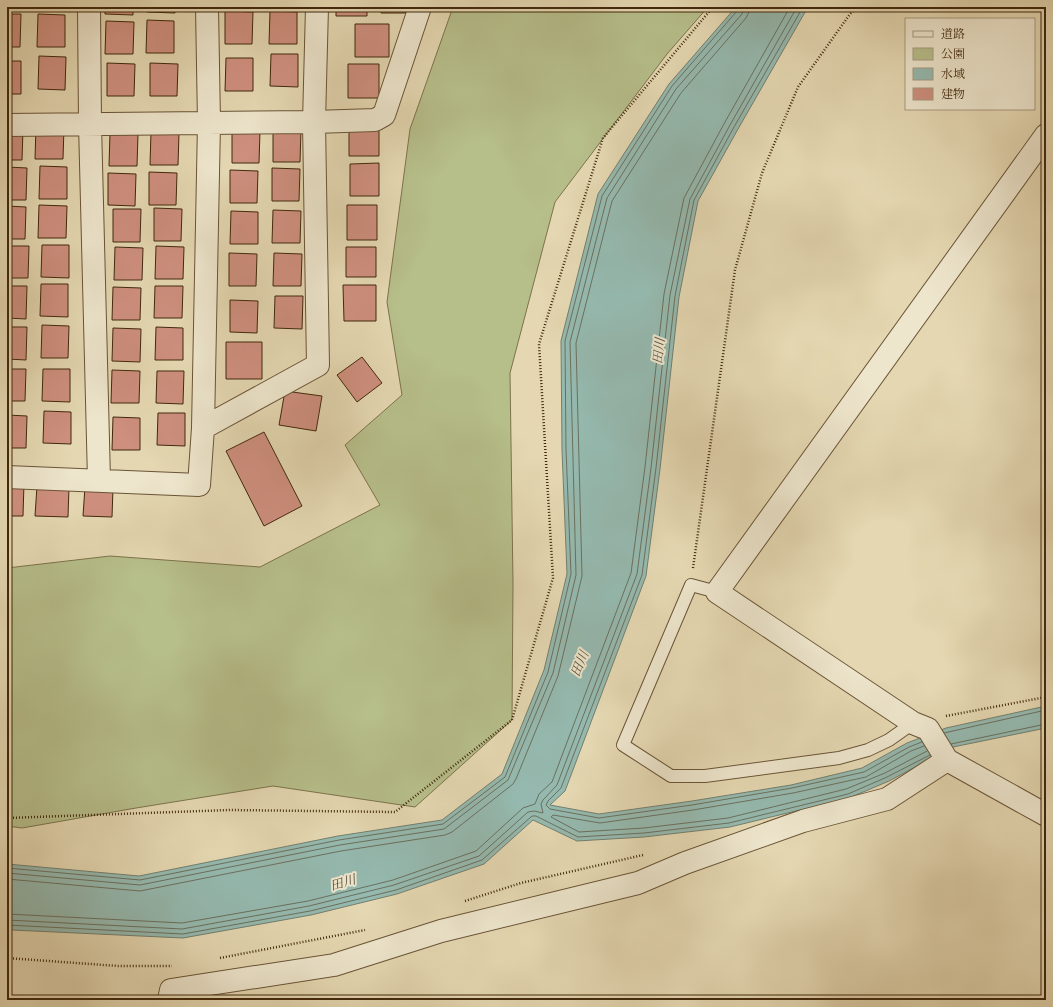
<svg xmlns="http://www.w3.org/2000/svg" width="1053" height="1007" font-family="'IM FELL DW Pica','Noto Serif JP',serif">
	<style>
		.green { fill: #b6be8a; stroke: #7c734c }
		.water { fill: #95b9af; stroke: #737f6e }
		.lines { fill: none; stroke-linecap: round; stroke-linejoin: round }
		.shore { stroke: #6b705e; stroke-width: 1 }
		.building { fill: #ce8f7e; stroke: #41280d }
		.service-casing { stroke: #6a5436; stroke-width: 14 }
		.minor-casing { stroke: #6a5436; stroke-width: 24 }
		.path { stroke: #41280d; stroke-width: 2.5; stroke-dasharray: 1 2; stroke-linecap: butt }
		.service { stroke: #ede5cc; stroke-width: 12 }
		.minor { stroke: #ede5cc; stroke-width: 22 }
		.labels { text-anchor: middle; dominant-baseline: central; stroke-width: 4; stroke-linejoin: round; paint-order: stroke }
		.water-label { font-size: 13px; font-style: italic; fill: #564c36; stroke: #ede5cc }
	</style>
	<rect width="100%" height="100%" fill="#e4d7b1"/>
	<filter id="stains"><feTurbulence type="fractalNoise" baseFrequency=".005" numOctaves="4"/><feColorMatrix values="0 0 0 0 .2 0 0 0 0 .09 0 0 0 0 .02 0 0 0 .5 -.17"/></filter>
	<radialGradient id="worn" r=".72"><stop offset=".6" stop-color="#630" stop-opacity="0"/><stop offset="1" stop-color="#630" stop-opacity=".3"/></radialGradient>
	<path class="green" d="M453 7H708L667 54 555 202 510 373 513 583 512 720 415 807 273 786 136 808 22 828 7 826V568L110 556 260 567 380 505 345 445 402 395 387 302 410 129Z"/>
	<path class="water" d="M736 7H808L738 129 698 201 679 297 660 469 646 576 565 791 550 805 599 814 692 801 791 785 862 768 907 743 946 728 1046 706V728L953 747 889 781 849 798 730 827 644 837 577 841 533 820 484 864 397 894 311 915 183 938 12 930 7 929V864L139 876 338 836 442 820 502 774 544 670 567 574 562 450 561 341 598 194 669 84Z"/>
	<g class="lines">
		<path class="shore" d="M803 7 734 127 694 200 675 296 656 468 642 575 561 788 548 801 546 805 550 809 599 818 692 805 792 788 864 772 909 747 922 742
			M944 733 1046 710
			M951 744 1046 724
			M924 746 911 751 866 777 793 793 693 810 600 823 553 815 551 817 579 832 644 828 728 818 846 789 885 773 927 751
			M7 868 140 880 339 840 443 824 505 777 548 672 571 574 566 449 565 341 602 196 672 86 737 11 739 7
			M7 873 140 885 340 845 444 829 508 780 553 673 576 575 570 342 607 198 676 89 742 14 744 7
			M7 879 140 891 341 851 445 835 452 832 513 784 516 779 558 676 582 576 576 343 612 201 681 93 746 18 749 12 750 7
			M7 914 182 923 308 901 393 880 476 851 523 808 535 804 539 794 552 782 631 573 645 467 664 294 684 198 725 122 790 7
			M7 920 182 929 309 906 394 885 479 856 528 812 534 811 543 813 541 804 543 800 557 785 637 574 651 468 670 295 690 199 730 125 797 7
			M7 925 183 934 310 911 396 890 482 860 532 816H536L578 837 644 833 729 823 848 794 887 777 930 755"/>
	</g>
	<path class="building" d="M105 7H133V15L105 14Z
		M147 7H175V13L147 12Z
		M336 7H367V16H336Z
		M381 7H407V13H381Z
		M225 11 253 12 252 44H225Z
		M270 11 297 12V44H269Z
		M7 14H21L20 47H7Z
		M38 14 65 15V47H37Z
		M147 20 174 21V53H146Z
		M106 21 134 22 133 54H105Z
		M355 24H389V57H355Z
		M271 54H298V87L270 86Z
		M39 56 66 57 65 90 38 89Z
		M226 58H253V91H225Z
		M7 61H21V94H7Z
		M107 63 135 64 134 96H107Z
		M150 63 178 64 177 96H150Z
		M348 64H379V98H348Z
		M379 124V156H349V125Z
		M36 126 64 127 63 159H35Z
		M7 127 23 128 22 160H7Z
		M273 129 301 130 300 162H273Z
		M232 130 260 131 259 163H232Z
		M151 132 179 133 178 165H150Z
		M110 133 138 134 137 166H109Z
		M379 163V196H350V164Z
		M40 166 67 167V199H39Z
		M7 167 27 168 26 200H7Z
		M272 168 300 169 299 201H272Z
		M230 170 258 171 257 203H230Z
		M149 172 177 173 176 205H149Z
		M108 173 136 174 135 206 108 205Z
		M39 205 67 206 66 238H38Z
		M347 205H377V240H347Z
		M7 206 26 207 25 239H7Z
		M154 208 182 209 181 241H154Z
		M113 209H141L140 242H113Z
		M273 210 301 211 300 243H272Z
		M231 211 258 212V244H230Z
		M42 245H69V278L41 277Z
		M7 246H29L28 278H7Z
		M156 246 184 247 183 279H155Z
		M115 247 143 248 142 280H114Z
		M346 247H376V277H346Z
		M229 253 257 254 256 286H229Z
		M274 253 302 254 301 286H273Z
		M41 284H68V317L40 316Z
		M343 285H376V321H344Z
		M7 286H27L26 319 7 318Z
		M155 286H183L182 318H154Z
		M113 287 141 288 140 320H112Z
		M275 296H303L302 329 274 328Z
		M230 300 258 301 257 333 230 332Z
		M42 325 69 326 68 358H41Z
		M7 327H27L26 360 7 359Z
		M156 327 183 328V360H155Z
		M113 328 141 329 140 362 112 361Z
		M226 342H262V379H226Z
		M362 357 382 383 357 402 337 375Z
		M7 369H26L25 401H7Z
		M43 369H70V402L42 401Z
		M112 370 140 371 139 403H111Z
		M157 371H184L183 404 156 403Z
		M285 391 322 396 316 431 279 425Z
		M44 411 71 412V444L43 443Z
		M158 413H185V446L157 445Z
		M7 415 27 416 26 448H7Z
		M113 417 140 418V450H112Z
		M264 432 302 506 264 526 226 451Z
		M7 483H24L23 516H7Z
		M37 486 69 487 68 517 35 516Z
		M85 487 113 488 112 517 83 516Z"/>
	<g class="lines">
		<defs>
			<path id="service" d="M717 592 691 585 623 745 671 776H705L839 758 868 750 889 740 913 723"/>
			<path id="minor" d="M89 7 90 124 99 480
				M7 125 314 122 375 120 384 115 420 7
				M1046 135 717 592 913 723 928 729 947 760 1046 815
				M203 428 209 123 207 7
				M7 477 199 485 203 428 318 365 314 122 317 7
				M169 1000 171 990 334 965 441 931 638 883 685 863 803 821 887 799 947 760"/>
		</defs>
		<use href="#service" class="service-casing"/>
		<use href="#minor" class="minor-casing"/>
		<path class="path" d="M693 568 735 270 762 173 798 87 850 14 857 7
			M946 716 1046 697
			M7 818 230 810 395 812 512 720 553 578 539 344 603 138 713 7
			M465 901 521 883 643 855
			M7 958 118 966H172
			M220 958 365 930"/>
		<use href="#service" class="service"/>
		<use href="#minor" class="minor"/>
	</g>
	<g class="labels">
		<g class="water-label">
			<text transform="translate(659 351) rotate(-83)">田川</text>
			<text transform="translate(580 664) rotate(-67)">田川</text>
			<text transform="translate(343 883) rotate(-16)">田川</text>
		</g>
	</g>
	<rect width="1053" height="1007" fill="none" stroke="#e4d7b1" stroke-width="24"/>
	<rect x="8" y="8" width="1037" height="991" fill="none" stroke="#41280d" stroke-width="2"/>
	<rect x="12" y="12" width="1029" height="983" fill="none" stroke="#41280d"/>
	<rect x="905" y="18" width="130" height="92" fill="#ede5cc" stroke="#a89980"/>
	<rect x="913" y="31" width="20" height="6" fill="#ede5cc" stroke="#a89980"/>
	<text x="941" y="38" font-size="12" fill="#41280d">道路</text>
	<rect x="913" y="48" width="20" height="12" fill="#b6be8a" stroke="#a89980"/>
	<text x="941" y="58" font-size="12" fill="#41280d">公園</text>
	<rect x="913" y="68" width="20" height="12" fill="#95b9af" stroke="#a89980"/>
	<text x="941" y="78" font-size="12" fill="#41280d">水域</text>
	<rect x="913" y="88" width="20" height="12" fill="#ce8f7e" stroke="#a89980"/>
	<text x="941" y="98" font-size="12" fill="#41280d">建物</text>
	<rect width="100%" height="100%" filter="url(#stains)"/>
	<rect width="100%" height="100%" fill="url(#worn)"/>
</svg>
